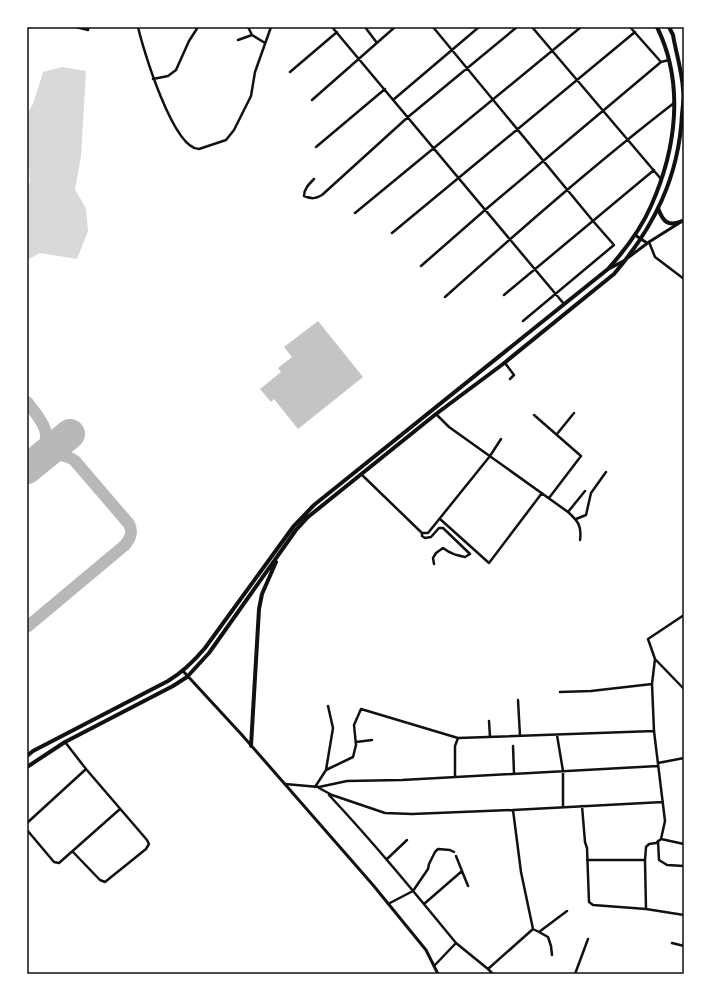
<svg xmlns="http://www.w3.org/2000/svg" width="711" height="1001" font-family="Merriweather,serif">
	<style>
		.water { fill: #d9d9d9 }
		.lines { fill: none; stroke-linecap: round; stroke-linejoin: round }
		.taxiway { stroke: #b8b8b8; stroke-width: 12 }
		.runway { stroke: #b8b8b8; stroke-width: 30 }
		.building { fill: #c4c4c4 }
		.minor { stroke: #111; stroke-width: 2.5 }
		.tertiary { stroke: #111; stroke-width: 3 }
		.secondary { stroke: #111; stroke-width: 3 }
		.primary { stroke: #111; stroke-width: 3.5 }
		.trunk { stroke: #111; stroke-width: 4 }
		.neatline { fill: none; stroke: #111; stroke-width: 1.5 }
	</style>
	<rect width="100%" height="100%" fill="#fff"/>
	<path class="water" d="M62 67 86 71 81 157 75 189 86 209 88 231 77 259 40 253 27 260V189L30 181 29 167 27 168V114L33 104 43 72Z"/>
	<g class="lines">
		<path class="taxiway" d="M27 402C42 421 54 433 40 458
			M27 627 125 545C131 538 133 532 129 524L75 461C65 453 52 455 40 458"/>
		<path class="runway" d="M27 469 70 434"/>
	</g>
	<path class="building" d="M318 321 363 377 298 429 274 399 271 402 260 389 281 372 278 368 292 357 284 347Z"/>
	<g class="lines">
		<path class="minor" d="M27 27H32
			M76 27 88 30V27
			M138 27C143 49 173 149 199 149L226 140 234 130 251 96 255 72 271 27
			M248 27 252 35 265 43
			M332 27 564 304
			M365 27 377 43
			M433 27 593 221 614 245 523 321
			M532 27 661 179
			M630 27 661 62
			M238 40 252 35
			M290 72 337 32
			M153 79 168 76 176 70 189 41 198 27
			M312 100 395 27
			M393 100 479 27
			M316 147 385 89
			M314 179C309 184 304 189 304 196 312 199 315 199 322 195L408 117 517 27
			M355 213 581 27
			M392 233 635 32
			M649 242 655 257 684 279
			M421 266 485 210 661 62 669 60
			M504 295 654 170
			M445 297C520 230 595 164 674 103
			M505 363 514 375 510 379
			M436 414 449 427 568 512C578 521 582 526 580 540
			M534 415 581 456 549 498
			M557 434 574 413
			M361 474 422 533H428L490 456 501 439
			M568 512 585 491
			M440 519 489 563 542 493
			M576 519 586 515 591 493 606 472
			M422 533V536L425 538 431 537 439 528H443L470 554 465 557C456 555 451 554 443 548L436 553 433 558 434 564
			M684 615 648 639 655 659 684 689
			M655 659 652 684 654 731 665 821 661 839
			M560 692 591 691 652 684
			M518 700 520 736
			M489 721 490 737
			M557 735 563 771V806
			M65 742 86 769 147 840 149 844 146 849 105 882 100 880 73 852
			M356 742 372 740
			M513 746 514 773
			M658 763 684 758
			M326 770 333 728 328 706
			M455 777V746L458 738
			M285 784 319 787 347 781 402 780 658 766
			M315 787 326 770 353 757 356 745 354 725 361 709 458 738 654 731
			M319 788 332 795 385 813 412 814 513 810 521 872 533 929 539 932 567 911
			M329 795C374 843 415 893 456 943L434 966
			M582 806 585 842 587 848 589 902 593 905 646 909 684 915
			M513 810 663 802
			M27 823 86 769
			M27 830 54 862 59 863 120 809
			M658 841 659 860 667 865 684 866
			M387 859 407 840
			M587 860H645L646 847 649 844 656 843 661 839 684 844
			M645 860 646 909
			M462 871 468 886
			M388 904 413 891 428 869 429 864 435 852 438 849 450 850 454 852
			M424 904 462 871 456 856
			M539 932 548 937 551 946 552 955
			M456 943 488 969 533 929
			M672 943 684 946
			M488 969 493 974
			M575 974 588 939"/>
		<path class="tertiary" d="M183 671 242 735 373 885 426 950 438 974"/>
		<path class="secondary" d="M635 235 647 243
			M629 257 649 242 684 220"/>
		<path class="primary" d="M610 268 624 261"/>
		<path class="trunk" d="M658 208C663 222 668 227 682 221
			M251 746 259 609 262 594 276 562
			M27 756 33 751 168 681C183 672 194 661 205 648L293 527 314 505 608 269C625 250 641 229 651 206 676 150 685 84 657 27
			M27 767 65 742 173 686 187 677 209 653 296 530 308 517 436 414 503 364 614 274C654 227 679 177 682 114 683 106 684 97 683 89 682 71 676 53 673 35L669 27"/>
	</g>
	<rect width="711" height="1001" fill="none" stroke="#ffffff" stroke-width="56"/>
	<rect x="28" y="28" width="655" height="945" class="neatline"/>
</svg>
